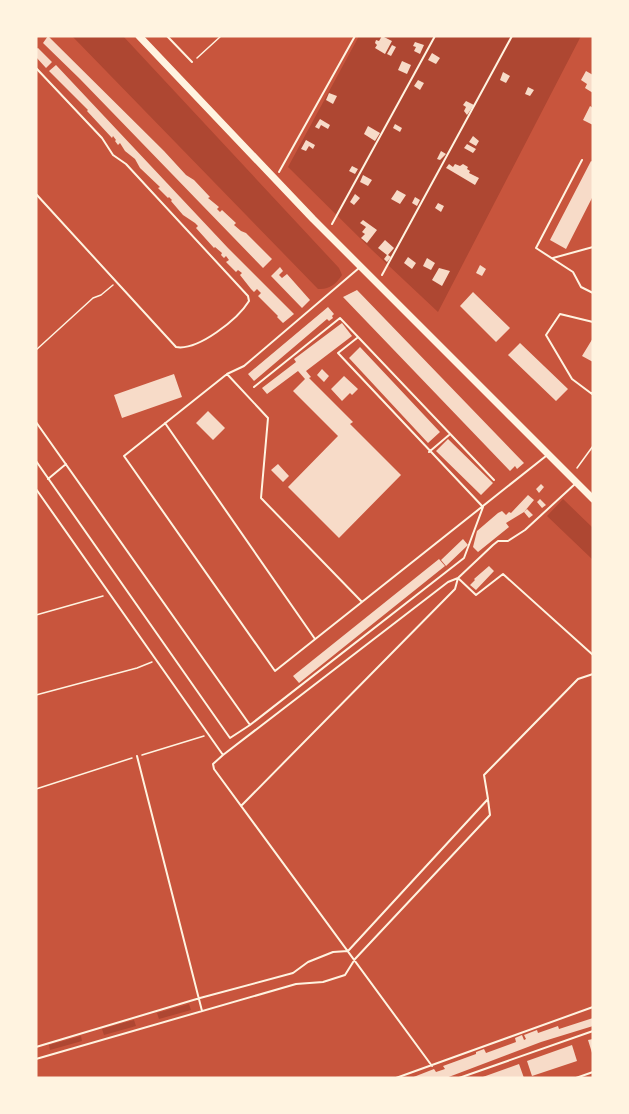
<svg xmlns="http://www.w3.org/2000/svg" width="629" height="1114" font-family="Raleway,sans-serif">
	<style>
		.green { fill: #ae4732 }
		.building { fill: #f7dbc8 }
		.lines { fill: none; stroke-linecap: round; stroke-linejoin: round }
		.path { stroke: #fff3e0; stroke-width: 1.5 }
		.service { stroke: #fff3e0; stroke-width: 2 }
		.secondary { stroke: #fff3e0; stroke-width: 7 }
	</style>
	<rect width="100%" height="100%" fill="#c8553d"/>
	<path class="green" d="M72 36H123L339 268 342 275C336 284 329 290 318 289Z
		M359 36H581L438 312 372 250 288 167Z
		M563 499 593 528V560L547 516Z
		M189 1004 191 1010 159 1019 157 1013Z
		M134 1020 136 1026 104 1035 102 1029Z
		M81 1036 82 1041 50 1050 49 1045Z"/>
	<path class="building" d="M48 36 164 151 186 175 194 180 210 197 208 198 219 207 217 209 220 212 222 210 236 223 234 225 241 231 246 233 272 259 263 268 80 79 43 43Z
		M382 36 392 41 385 54 375 48 377 45 375 43 376 40 379 41Z
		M415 42 424 45 420 54 414 51 416 47 413 46Z
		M392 45 396 47 391 56 387 54Z
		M38 48 52 62 46 68 36 57V49Z
		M432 53 440 58 436 64 428 60Z
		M402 61 411 65 407 74 398 70Z
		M56 65 228 248 294 314 283 323 277 317 278 316 258 296 261 293 257 289 254 292 251 289 240 275 242 273 238 270 236 272 226 262 229 260 226 256 224 258 221 255 222 253 215 247 214 248 196 228 198 226 195 223 183 215 171 201 172 200 169 197 168 198 158 188 160 187 140 168 135 159 125 151 120 143 118 145 115 141 116 140 113 136 112 138 87 111 88 110 49 71Z
		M586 71 593 75V93L585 88 587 84 581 80Z
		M503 72 510 76 506 83 500 80Z
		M418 80 424 83 420 90 414 86Z
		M528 87 534 90 530 96 525 94Z
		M329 93 337 96 333 104 326 100Z
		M466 101 474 105 467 115 464 111 466 107 463 105Z
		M590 106 593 108V125L583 120Z
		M320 119 330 125 328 129 321 125 319 129 315 127Z
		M395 124 402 128 400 132 393 128Z
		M368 126 380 133 375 141 364 134Z
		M473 136 479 141 476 146 469 142Z
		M306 140 315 145 313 149 309 146 306 151 301 149Z
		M467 144 476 149 473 153 464 148Z
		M441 151 446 154 440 160 437 159Z
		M591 161 593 162V196L566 249 550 240Z
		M449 164 453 167 455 164 460 166 463 164 468 167 467 169 470 171 469 173 479 178 475 185 448 169 446 168Z
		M352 166 358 169 355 174 349 171Z
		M363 175 372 180 368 186 360 182Z
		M397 190 406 195 400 204 391 199Z
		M355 194 360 198 354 205 350 202Z
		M415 197 420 200 417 206 412 203Z
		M438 203 444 206 441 212 435 208Z
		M363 220 377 230 367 243 361 238 365 234 362 232 366 227 360 223Z
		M385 240 394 248 388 255 391 257 387 262 384 259 387 255 378 248Z
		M408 257 416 263 412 269 404 263Z
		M427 258 435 263 431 270 423 266Z
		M480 265 486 269 482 276 476 273Z
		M280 267 283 271 279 275 282 278 287 274 310 300 302 308 271 276Z
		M439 268 450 271 442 286 432 280Z
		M357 290 524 463 517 469 515 466 510 471 343 297Z
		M473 292 510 328 496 342 460 306Z
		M328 307 334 314 332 316 333 318 329 321 327 319 254 381 248 374Z
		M342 323 352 336 306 371 311 377 309 378 353 422 350 424 401 475 339 538 288 487 338 436 293 391 305 379 298 371 267 394 262 388 296 362 294 359Z
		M593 338V362L582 356Z
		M520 343 568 389 556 401 508 355Z
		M360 347 440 432 428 443 349 358Z
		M322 369 329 376 324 382 317 375Z
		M174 374 182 397 122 418 114 395Z
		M344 376 358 389 352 395 350 393 342 401 331 389Z
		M208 411 225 428 213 440 196 423Z
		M448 439 493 483 481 495 436 451Z
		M278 464 289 476 283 482 271 470Z
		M541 484 544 487 539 493 536 489Z
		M528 495 534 500 524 512 506 523 509 527 478 552 473 547 477 531 498 513 502 511 506 515 509 512 511 513Z
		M540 499 546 505 542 508 537 502Z
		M527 509 533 515 529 518 524 512Z
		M463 539 468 545 446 566 441 560Z
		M439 559 445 566 299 683 293 676Z
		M489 566 494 571 476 590 470 585 475 580 474 579Z
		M593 1018V1026L541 1042 446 1078H411L434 1069 436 1072 445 1069 443 1066 476 1054V1052L484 1049 486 1053 516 1042 515 1038 522 1035 524 1040 526 1039 524 1035 537 1030 538 1033 558 1026 559 1029Z
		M593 1039V1056L588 1040Z
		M572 1045 577 1061 532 1076 527 1061Z
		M519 1064 524 1078H480Z"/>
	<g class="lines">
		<path class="path" d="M197 58 221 36
			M36 350 93 298 101 295 113 285
			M577 468 593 446
			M36 615 103 596
			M36 695 137 668 152 662
			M142 755 204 736
			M36 789 132 758"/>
		<path class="service" d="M167 36 192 62
			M36 37 37 36
			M36 68 102 138 113 155 126 164 248 296 249 301C238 319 198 351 176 347L36 194
			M582 160 536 248 573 272 581 287 593 293
			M279 172 355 36
			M332 224 435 36
			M553 258 593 247
			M359 268 244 366 227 374 124 456 275 671 546 456
			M382 275 512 36
			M593 322 560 314 546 335 572 379 592 394 593 392
			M227 374 268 418 261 498 362 602
			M254 387 340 318 494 480
			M36 422 250 725 464 558 483 507 338 353 357 338
			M165 423 315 639
			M429 452 449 435
			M36 461 230 738 250 725
			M48 479 66 464
			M36 489 223 755 448 582 458 578 476 595 503 574 593 655
			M223 755 213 764 214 769 432 1066
			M137 756 202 1011
			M241 806 455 589 458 578 493 545 498 541H508L525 530 575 484
			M36 1047 200 998 293 973 308 962 333 952 348 951 488 799 484 775 578 679 593 674
			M36 1059 296 984 323 982 345 975 355 959 490 815 488 800
			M396 1078 593 1007
			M459 1078 593 1031
			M576 1078 593 1072"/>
		<path class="secondary" d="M139 36 313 219 593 499"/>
	</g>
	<rect width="629" height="1114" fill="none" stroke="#fff3e0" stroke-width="75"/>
</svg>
